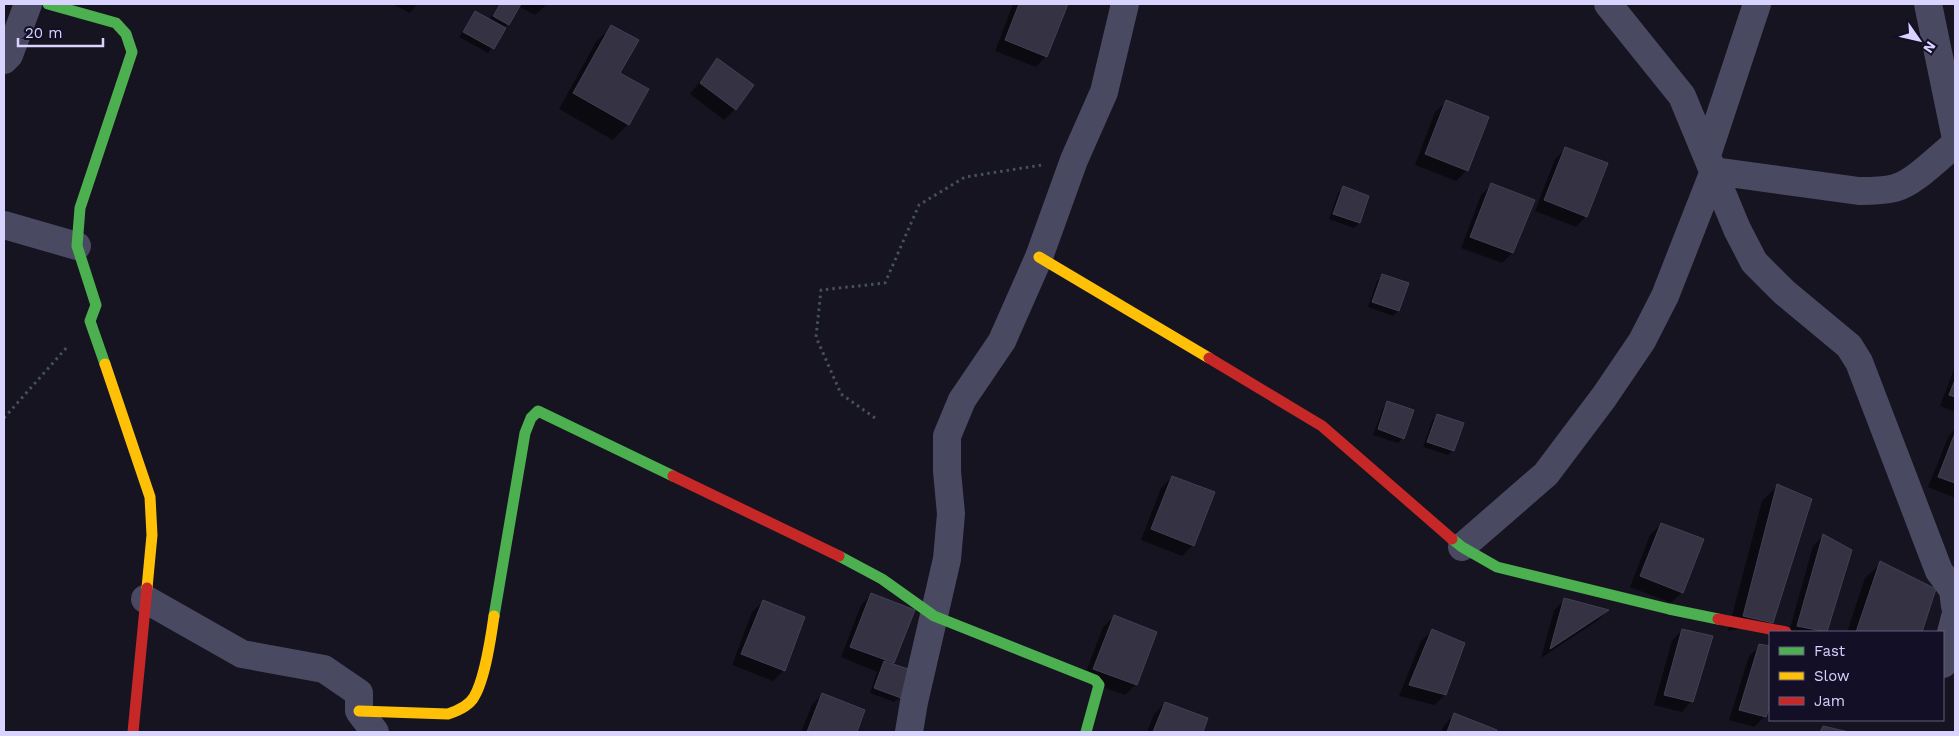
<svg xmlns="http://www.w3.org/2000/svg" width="1959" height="736" font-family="'Work Sans',sans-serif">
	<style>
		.shadow { fill: #0007 }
		.building { fill: #343243; stroke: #433f54 }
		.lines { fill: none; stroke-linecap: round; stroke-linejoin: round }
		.path { stroke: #44505f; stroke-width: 3; stroke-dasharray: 2.5 4; stroke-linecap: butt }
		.street { stroke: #4a4962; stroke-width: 28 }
		.fast { stroke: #4caf50; stroke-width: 11 }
		.slow { stroke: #ffc107; stroke-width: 11 }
		.jam { stroke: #c62828; stroke-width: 11 }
	</style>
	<rect width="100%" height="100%" fill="#161421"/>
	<path class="shadow" d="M392 4H417L410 13Z
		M499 4H547L535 15 518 6 488 53 459 37 475 12 489 20Z
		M1013 4H1067L1046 56 1036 67 995 51Z
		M612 26 628 124 613 140 559 109 596 42Z
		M717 60 735 109 724 120 690 94Z
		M1446 102 1467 170 1456 181 1415 165 1435 112Z
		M1566 148 1586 216 1576 227 1535 211 1555 159Z
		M1492 185 1533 201 1512 253 1502 263 1461 248 1481 195Z
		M1343 188 1368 196 1359 223 1354 228 1329 219 1338 193Z
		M1382 276 1407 284 1398 311 1393 316 1368 307 1377 281Z
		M1955 366V412L1940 406Z
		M1388 403 1403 438 1398 443 1373 435 1383 408Z
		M1437 415 1453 450 1448 455 1423 447 1432 421Z
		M1955 429V498L1928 487 1949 435Z
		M1172 477 1193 545 1182 556 1141 540 1161 488Z
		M1777 486 1772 622 1728 631 1762 501Z
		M1661 524 1682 592 1671 603 1630 587 1650 535Z
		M1824 535 1826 631 1789 632 1813 546Z
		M1881 563 1934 590 1921 632H1847L1865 578Z
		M872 594 913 610 891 664 900 697 894 702 870 693 877 672 841 657 861 605Z
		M1564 600 1607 611 1597 621 1541 658 1554 610Z
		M763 602 784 670 773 681 732 665 752 612Z
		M1114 616 1156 632 1135 685 1125 695 1083 680 1103 627Z
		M1682 630 1692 701 1682 712 1654 705 1672 641Z
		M1432 631 1445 695 1434 705 1399 696 1421 641Z
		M1760 646 1770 647V701L1765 716 1754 727 1729 720 1749 656Z
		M822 694 864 711 855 732H801L812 705Z
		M1165 703 1207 719 1202 732H1147L1154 714Z
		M1454 715 1495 731V732H1441L1444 725Z"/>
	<path class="building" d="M500 4H521L509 25 493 16Z
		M1019 4H1068L1047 57 1005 40Z
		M475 11 506 28 494 49 463 32Z
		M611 25 639 40 620 73 649 89 629 125 573 93Z
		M717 58 754 85 736 110 700 83Z
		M1446 100 1489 117 1468 171 1425 154Z
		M1565 147 1608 163 1587 217 1544 200Z
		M1491 183 1535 200 1513 253 1470 237Z
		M1343 186 1369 196 1360 223 1333 214Z
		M1382 274 1409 283 1399 311 1372 302Z
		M1955 380V397L1949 395Z
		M1387 401 1414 410 1404 439 1378 429Z
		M1437 414 1464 423 1454 451 1427 442Z
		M1955 433V483L1938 477Z
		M1172 476 1215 492 1194 546 1151 529Z
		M1777 484 1812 499 1773 623 1743 616Z
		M1661 523 1704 539 1683 593 1640 576Z
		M1823 534 1852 550 1827 632 1797 626Z
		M1880 561 1936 589 1922 632H1856Z
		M871 593 915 610 894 663 850 647Z
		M1564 598 1609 610 1550 649Z
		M763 600 805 617 785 671 741 654Z
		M1114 615 1157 632 1137 685 1093 669Z
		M1432 629 1465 643 1446 695 1409 685Z
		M1682 629 1713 636 1693 702 1664 695Z
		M1759 644 1770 646V705L1766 717 1739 710Z
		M884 661 911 670 901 698 874 688Z
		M822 693 865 710 857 732H807Z
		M1165 702 1208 718 1203 732H1153Z
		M1454 713 1497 730 1496 732H1447Z
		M1823 726 1849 732H1820Z"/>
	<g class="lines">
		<path class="path" d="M4 418 68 346
			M875 418 841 394 816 337 821 290 885 283 919 205 965 177 1042 165"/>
		<path class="street" d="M1608 4 1682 96 1737 229 1754 262 1784 292 1849 346 1859 362 1939 571 1953 590 1955 606
			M1928 4 1955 134
			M4 60 9 55 28 4
			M1707 155 1757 4
			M4 225 77 246
			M1462 547 1546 474 1604 397 1642 341 1665 296 1714 171 1859 191C1871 191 1883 191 1895 188 1914 183 1939 157 1955 144
			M145 599 242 654 324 669 359 693V711L375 732
			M1943 664 1955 617
			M909 732 914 702 947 559 951 514 947 471V436L962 400 1002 341 1039 257 1074 160 1104 92 1125 4"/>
		<path class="fast" d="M48 4 116 23 126 34 132 52 80 208 77 246 96 305 90 321 105 364
			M1452 539 1462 547 1497 567 1669 609 1718 619
			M839 556 882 579 934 616 1095 680 1099 685 1086 732
			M494 616 525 433 531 418 538 411 673 476"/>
		<path class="slow" d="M1039 257 1209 358
			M105 364 150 497 152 535 147 588
			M359 711 448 714C457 711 469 706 474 697 485 679 491 637 494 616"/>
		<path class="jam" d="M1209 358 1322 426 1452 539
			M673 476 839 556
			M1718 619 1786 632
			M133 732 147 588"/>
	</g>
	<rect width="1959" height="736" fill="none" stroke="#d9d4ff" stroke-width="10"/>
	<rect x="1769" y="631" width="175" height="90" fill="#130f26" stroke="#625e7d"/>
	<rect x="1779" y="647" width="25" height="8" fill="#4caf50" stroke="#625e7d"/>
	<text x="1814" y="656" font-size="15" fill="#d9d4ff">Fast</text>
	<rect x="1779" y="672" width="25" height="8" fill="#ffc107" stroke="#625e7d"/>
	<text x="1814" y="681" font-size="15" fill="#d9d4ff">Slow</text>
	<rect x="1779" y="697" width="25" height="8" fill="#c62828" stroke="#625e7d"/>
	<text x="1814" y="706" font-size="15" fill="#d9d4ff">Jam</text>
	<g transform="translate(1919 40) rotate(124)" stroke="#130f26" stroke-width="4" paint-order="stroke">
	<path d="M0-4L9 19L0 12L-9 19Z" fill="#d9d4ff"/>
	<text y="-8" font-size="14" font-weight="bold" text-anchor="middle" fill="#d9d4ff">N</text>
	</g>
	<path d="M18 38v8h85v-8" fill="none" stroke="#d9d4ff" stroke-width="2.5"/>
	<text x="25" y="38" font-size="15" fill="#d9d4ff" stroke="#130f26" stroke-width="4" paint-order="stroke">20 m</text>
</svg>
